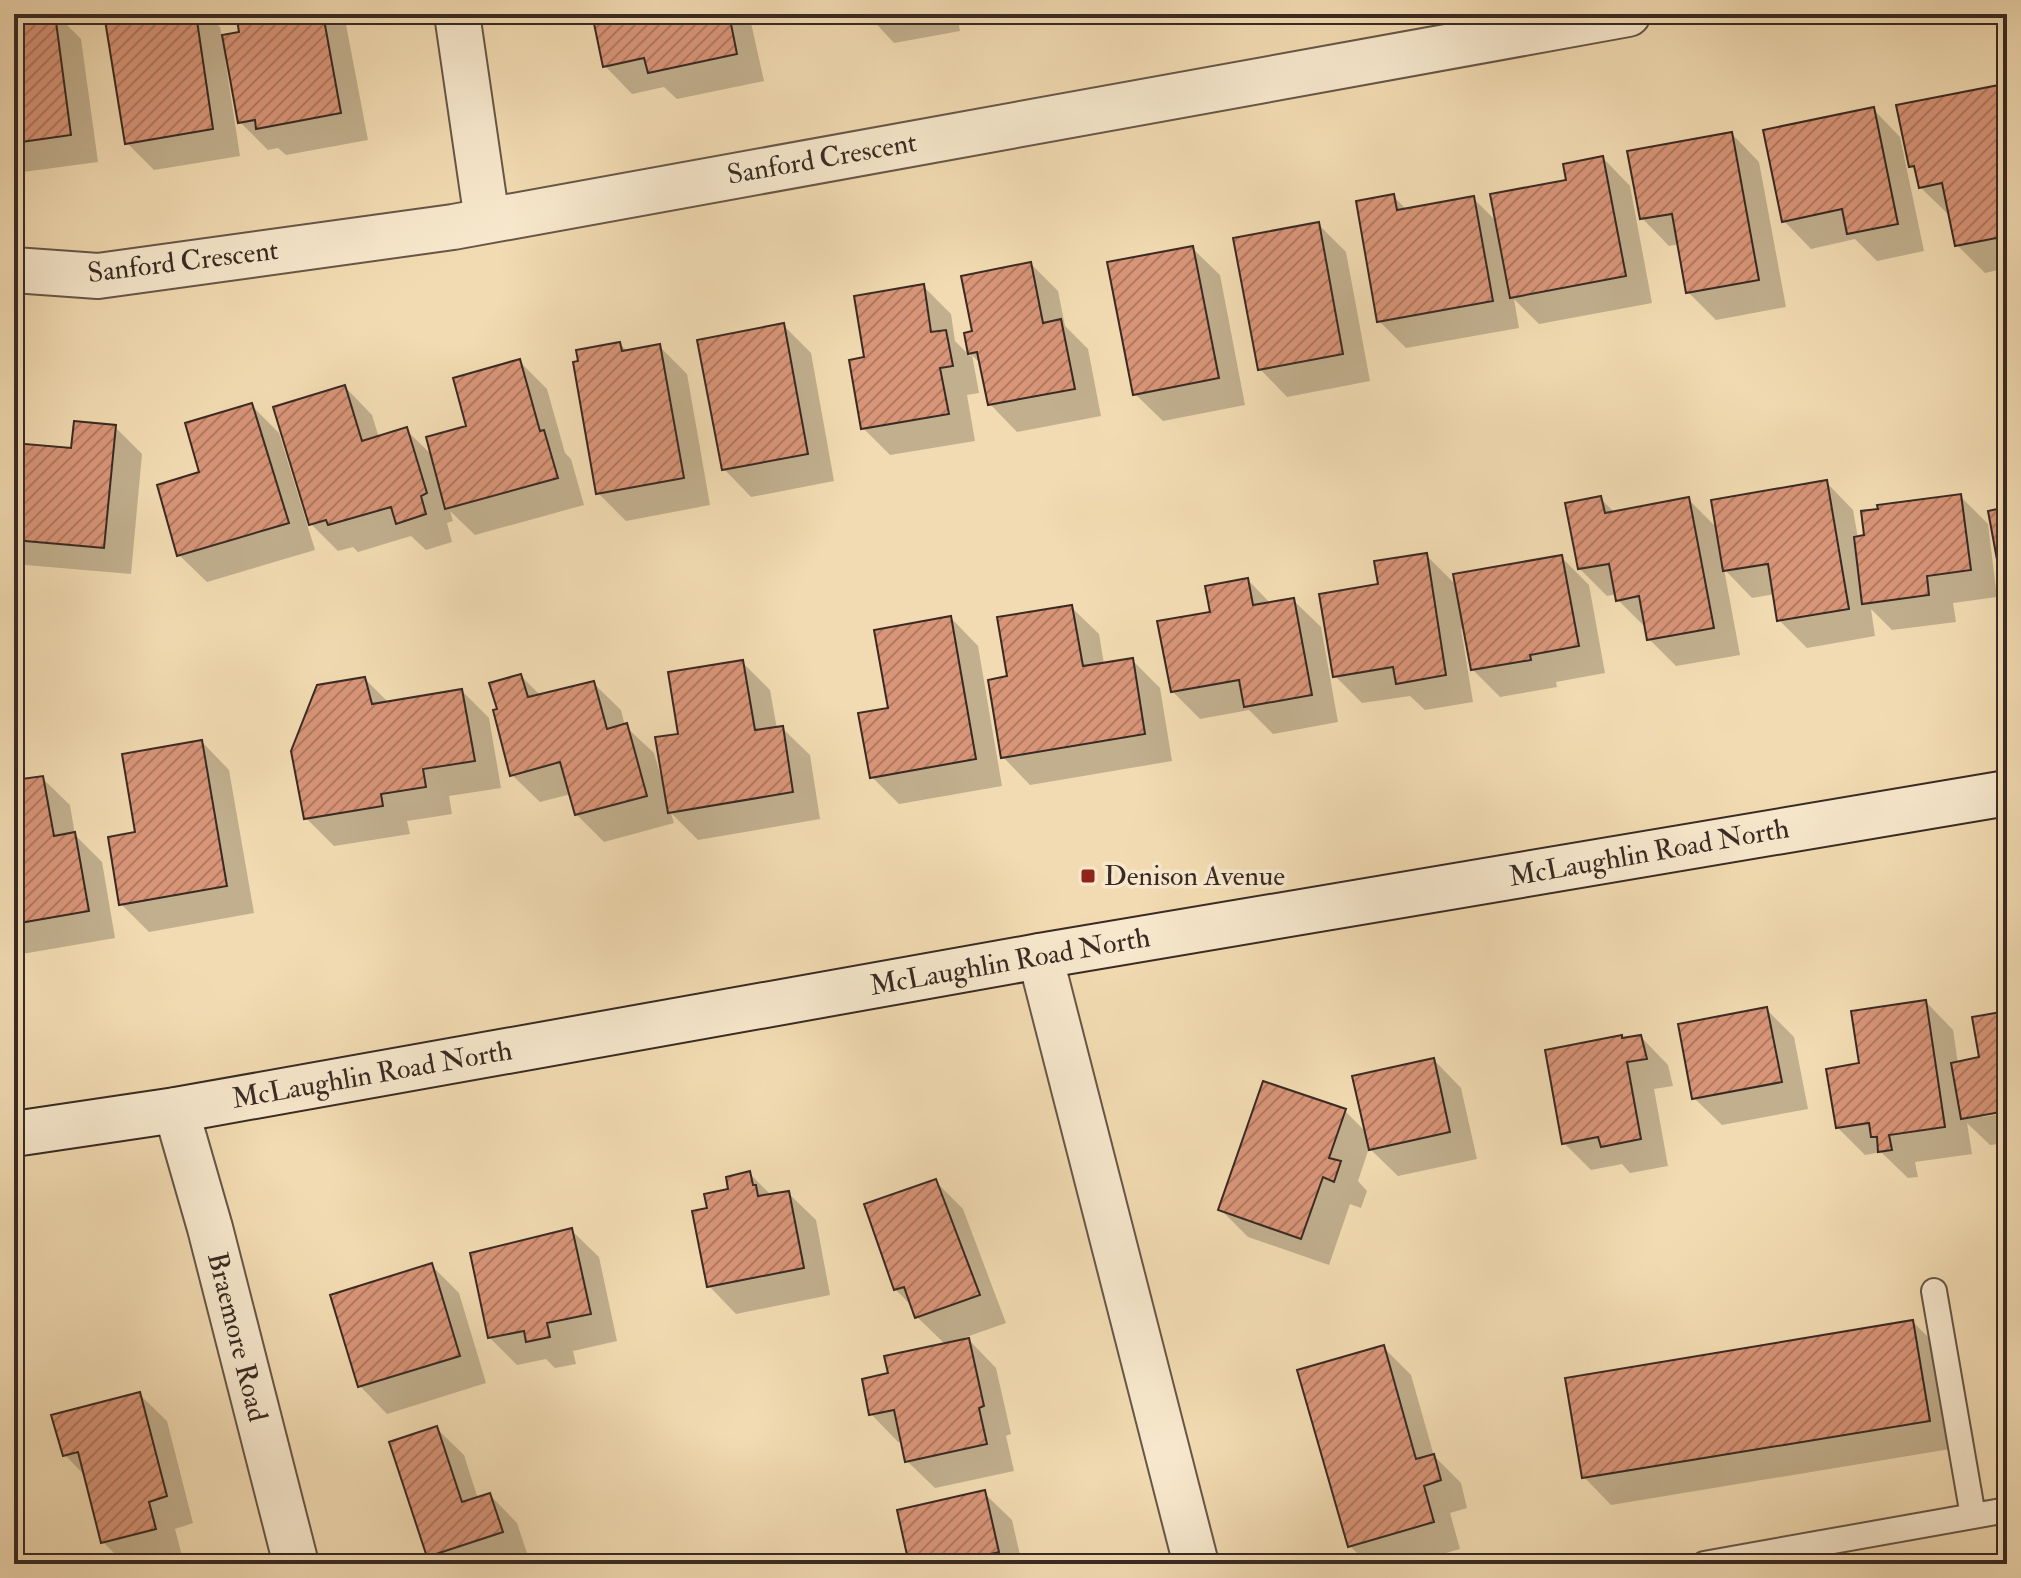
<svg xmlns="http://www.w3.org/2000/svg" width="2021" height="1578" font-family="'IM FELL Double Pica',serif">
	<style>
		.shadow { fill: #0003 }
		.building { fill: url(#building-hatch); stroke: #392a23; stroke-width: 2 }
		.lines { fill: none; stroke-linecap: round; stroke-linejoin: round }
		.lane-casing { stroke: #675647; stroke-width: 28 }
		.street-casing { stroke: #675647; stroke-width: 48 }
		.secondary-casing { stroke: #392a23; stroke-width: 48 }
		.lane { stroke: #f7e8cd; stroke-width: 24 }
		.street { stroke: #f7e8cd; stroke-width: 44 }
		.secondary { stroke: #f7e8cd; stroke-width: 44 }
		.poi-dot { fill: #8f2418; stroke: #f7e8cd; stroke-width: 3 }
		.labels { text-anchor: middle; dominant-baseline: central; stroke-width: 7; stroke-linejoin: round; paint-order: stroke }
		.street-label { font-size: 28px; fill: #392a23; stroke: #f7e8cd }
		.poi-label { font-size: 28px; fill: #392a23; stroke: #f7e8cd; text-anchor: start }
	</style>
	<defs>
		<pattern id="building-hatch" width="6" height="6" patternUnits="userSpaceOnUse" patternTransform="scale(2)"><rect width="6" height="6" fill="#d99578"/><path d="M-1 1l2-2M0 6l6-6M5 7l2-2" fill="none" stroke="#b17a62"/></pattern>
	</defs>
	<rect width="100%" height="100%" fill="#f2dbb2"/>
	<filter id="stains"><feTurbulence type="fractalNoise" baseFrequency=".0025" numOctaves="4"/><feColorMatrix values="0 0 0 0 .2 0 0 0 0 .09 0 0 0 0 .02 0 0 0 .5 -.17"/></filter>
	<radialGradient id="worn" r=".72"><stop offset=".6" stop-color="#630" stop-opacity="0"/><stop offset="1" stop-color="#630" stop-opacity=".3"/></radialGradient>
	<path class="shadow" d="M31 14H56L81 39 98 162 23 172 14 162V16Z
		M106 14H207L220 27 222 37 241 34 238 14H344L368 140 286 155 278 148 268 150 240 122 229 59H225L240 156 154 170 127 143Z
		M594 14H749L764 81 677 99 664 87 632 94 605 66Z
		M867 14H957L960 31 894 43Z
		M1998 87 2007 96V268L1985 273 1957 245 1951 214H1948L1920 187 1917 172 1911 166Z
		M1873 109 1900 137 1924 251 1877 261 1855 239 1811 249 1784 221Z
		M1732 134 1759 162 1786 307 1716 320 1688 292 1679 244 1669 246 1642 218Z
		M1603 158 1630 186 1652 303 1539 324 1514 299 1519 328 1406 348 1379 321 1393 196 1407 210 1474 199 1498 223Z
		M1319 225 1346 252 1370 381 1287 397 1260 369Z
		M1192 248 1220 275 1245 405 1163 421 1135 394Z
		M1031 264 1058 291 1065 326 1088 349 1101 416 1017 432 990 404 981 364 972 355 979 393 967 395 975 441 890 455 863 428 866 359 923 286 951 314 955 341 971 357 967 335 974 333Z
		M783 325 811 353 834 481 751 497 724 469Z
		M620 344 628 352 659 346 687 374 710 505 626 521 598 493Z
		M519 361 547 389 565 453 571 459 584 505 475 535 450 511 453 521 447 523 452 542 426 550 411 536 358 552 353 547 338 551 311 524 345 387 372 415 379 438 406 430 433 456 468 428Z
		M251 405 279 433 315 550 207 582 179 555Z
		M115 427 142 454 131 574 14 564V445L73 450Z
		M1826 482 1853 510 1858 538 1960 496 1988 524 1997 597 1953 603 1956 622 1892 630 1871 609 1875 636 1807 648 1779 620 1775 594 1752 598 1724 569 1740 655 1676 666 1649 639 1645 627 1618 600 1617 594 1607 596 1579 568 1600 498 1615 513 1688 499 1718 529Z
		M1426 555 1457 586 1561 557 1589 585 1605 673 1556 682 1557 687 1500 697 1472 669 1465 628 1461 629 1473 702 1425 710 1410 696 1362 703 1335 676 1380 586Z
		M1248 580 1271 604 1293 600 1321 627 1338 722 1273 734 1249 710 1200 719 1172 691 1212 613Z
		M1071 607 1099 634 1104 664 1132 660 1160 688 1172 761 1030 785 1003 757Z
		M951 618 978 646 1002 786 899 804 872 777 891 710Z
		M14 651 22 658 24 687 14 688Z
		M742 662 770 690 777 729 782 728 810 755 820 819 698 840 671 813 674 823 604 842 576 814 571 794 540 802 512 775 521 676 541 696 593 683 621 710 625 726 654 753 661 777 664 776 680 736Z
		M365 679 389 703 462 691 489 718 501 788 449 796 452 814 407 821 410 834 334 846 306 818Z
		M202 742 229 770 254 913 149 932 121 904 138 834Z
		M42 778 70 805 75 835 102 862 115 938 22 954 14 946V782Z
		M1926 1002 1953 1030 1958 1064 1982 1059 2007 1013V1109L1982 1113V1117L2007 1113V1143L1990 1145 1967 1123 1972 1154 1915 1162 1918 1177 1908 1178 1881 1152 1865 1155 1837 1127 1861 1065Z
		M1767 1010 1794 1037 1808 1109 1722 1125 1694 1098Z
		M1641 1037 1668 1065 1673 1086 1654 1089 1668 1166 1630 1173 1622 1164 1591 1170 1564 1143 1624 1040Z
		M1434 1060 1461 1088 1477 1159 1398 1176 1369 1148 1358 1181 1367 1191 1361 1208 1350 1204 1329 1265 1248 1237 1220 1209 1345 1111 1367 1133Z
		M750 1174 772 1196 788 1193 816 1220 830 1295 736 1314 709 1286V1209Z
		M936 1182 963 1209 1006 1323 958 1340 959 1342 969 1340 996 1368 1011 1434 1006 1436 1014 1471 935 1488 907 1461 903 1441 898 1442 871 1414 890 1375 946 1345 917 1317 914 1308 895 1289Z
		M571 1230 599 1257 617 1341 573 1351 576 1364 555 1368 546 1359 517 1365 490 1338 519 1245 518 1241Z
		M431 1265 459 1293 486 1383 387 1414 360 1386Z
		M1913 1322 1940 1349 1956 1448 1611 1505 1584 1477Z
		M1384 1348 1411 1375 1434 1456 1461 1483 1467 1508 1450 1513 1460 1549 1408 1564H1368L1349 1545Z
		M139 1394 167 1421 193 1523 175 1529 182 1556 152 1564H125L103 1542 86 1477 65 1455Z
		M436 1428 464 1455 478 1499 490 1495 517 1523 529 1559 515 1564H437L429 1556Z
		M984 1493 1012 1520 1022 1564H911Z"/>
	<path class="building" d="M14 14H55L71 135 14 143Z
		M104 14H196L213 129 125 144Z
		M236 14H323L341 113 256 129 255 120 238 123 222 35 239 32Z
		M592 14H729L737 54 648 73 644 58 603 67Z
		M1999 85 2007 125V236L1955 246 1942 183 1919 188 1914 166 1909 167 1896 105Z
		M1874 107 1898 224 1847 234 1842 209 1782 222 1763 130Z
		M1732 132 1759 280 1686 293 1672 214 1640 219 1627 151Z
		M1603 156 1626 276 1510 298 1490 194 1566 180 1563 164Z
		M1394 194 1397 210 1474 196 1493 301 1377 322 1356 201Z
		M1319 222 1343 354 1258 370 1233 238Z
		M1193 246 1219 378 1133 395 1107 262Z
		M1031 262 1043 323 1061 319 1075 389 988 405 977 352 968 354 964 333 972 331 961 276Z
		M924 284 931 332 946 330 953 366 940 368 949 414 861 429 849 360 864 357 854 296Z
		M784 323 808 454 722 470 697 340Z
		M620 342 622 351 660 344 684 478 596 494 573 362 578 361 576 350Z
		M520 359 540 431 544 430 558 478 445 509 426 437 466 426 453 378Z
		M345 385 362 441 407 427 427 493 421 496 426 514 396 524 391 507 328 525 326 520 309 525 273 407Z
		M252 403 289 523 177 556 157 485 199 472 185 423Z
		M74 421 116 425 104 548 14 540V443L71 448Z
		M1827 480 1849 609 1777 621 1768 564 1723 571 1711 500Z
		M1961 494 1971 570 1927 576 1929 595 1862 604 1854 537 1864 535 1861 511 1878 509 1877 505Z
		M1601 496 1605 513 1689 497 1714 628 1647 640 1639 596 1616 601 1609 564 1578 569 1565 503Z
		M2007 507V580L2001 581 1988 511Z
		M1427 553 1446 675 1396 684 1393 667 1333 677 1319 594 1378 584 1374 561Z
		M1562 555 1579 646 1530 655 1531 660 1471 670 1453 574Z
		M1248 578 1253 605 1294 598 1312 695 1244 707 1239 680 1171 692 1157 621 1210 612 1205 586Z
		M1072 605 1083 666 1133 658 1145 734 1001 758 988 680 1007 676 997 617Z
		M951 616 976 759 870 778 858 713 888 708 874 630Z
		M743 660 755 730 783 726 793 792 668 813 655 737 678 734 668 672Z
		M521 674 528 697 594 681 607 729 627 723 647 796 575 815 560 762 510 776 493 710 497 709 489 683Z
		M365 677 372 704 462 689 475 761 423 769 426 787 381 794 383 806 304 819 291 751 317 685Z
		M202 740 227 886 119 905 108 837 135 832 122 754Z
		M43 776 54 836 75 832 89 911 14 924V780Z
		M1926 1000 1945 1127 1889 1135 1892 1150 1878 1152 1877 1137H1871L1869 1123 1836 1128 1826 1069 1859 1063 1851 1011Z
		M1767 1007 1782 1082 1692 1099 1678 1024Z
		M2007 1011V1111L1961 1119 1951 1063 1979 1057 1972 1017Z
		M1622 1035V1038L1641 1035 1647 1059 1627 1062 1641 1139 1601 1147 1598 1137 1562 1144 1545 1050Z
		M1434 1058 1450 1132 1369 1150 1352 1076Z
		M1263 1081 1346 1109 1329 1158 1341 1161 1334 1182 1323 1177 1301 1239 1218 1210Z
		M750 1171 753 1185H756L758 1196 789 1191 804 1268 707 1287 692 1211 707 1208 704 1194 728 1189 726 1177Z
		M936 1179 980 1295 915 1318 904 1287 894 1290 864 1204Z
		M572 1228 591 1314 547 1323 550 1337 526 1342 524 1331 488 1338 470 1253Z
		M432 1263 460 1356 358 1387 330 1295Z
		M1913 1320 1930 1421 1582 1478 1565 1378Z
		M969 1338 984 1406 979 1408 987 1444 905 1462 894 1410 869 1415 862 1379 888 1373 884 1356Z
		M1384 1345 1416 1459 1434 1454 1441 1480 1424 1486 1434 1522 1348 1547 1297 1370Z
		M140 1392 167 1496 149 1502 156 1529 101 1543 78 1452 63 1456 51 1415Z
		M437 1426 462 1502 490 1493 503 1532 427 1557 389 1442Z
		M985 1490 999 1552 983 1556 985 1564H909L897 1510Z"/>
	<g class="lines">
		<defs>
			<path id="lane" d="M1934 1291 1973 1516
				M1704 1564 2007 1510"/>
			<path id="street" d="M457 14 487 220
				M14 270 98 276 453 227 1628 14
				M1040 956 1196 1564
				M176 1110 210 1228 296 1564"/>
			<path id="secondary" d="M14 1134 176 1110 1040 956 2007 793"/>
		</defs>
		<use href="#lane" class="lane-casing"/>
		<use href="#street" class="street-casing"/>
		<use href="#secondary" class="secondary-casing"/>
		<use href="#lane" class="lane"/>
		<use href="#street" class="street"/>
		<use href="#secondary" class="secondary"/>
	</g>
	<rect class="poi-dot" x="1080" y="868" width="16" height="16" rx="4"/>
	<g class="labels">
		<g class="street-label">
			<text transform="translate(822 159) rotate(-10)">Sanford Crescent</text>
			<text transform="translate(183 262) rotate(-7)">Sanford Crescent</text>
			<text transform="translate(1649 853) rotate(-10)">McLaughlin Road North</text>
			<text transform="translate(1010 962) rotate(-10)">McLaughlin Road North</text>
			<text transform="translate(372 1075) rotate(-10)">McLaughlin Road North</text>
			<text transform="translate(237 1337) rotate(76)">Braemore Road</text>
		</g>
		<g class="poi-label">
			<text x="1104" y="876">Denison Avenue</text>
		</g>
	</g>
	<rect width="2021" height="1578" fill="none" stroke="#f2dbb2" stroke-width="48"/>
	<rect x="16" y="16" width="1989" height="1546" fill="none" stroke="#392a23" stroke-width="4"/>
	<rect x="24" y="24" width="1973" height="1530" fill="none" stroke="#392a23" stroke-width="2"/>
	<rect width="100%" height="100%" filter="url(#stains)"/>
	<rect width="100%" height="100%" fill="url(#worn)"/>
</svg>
